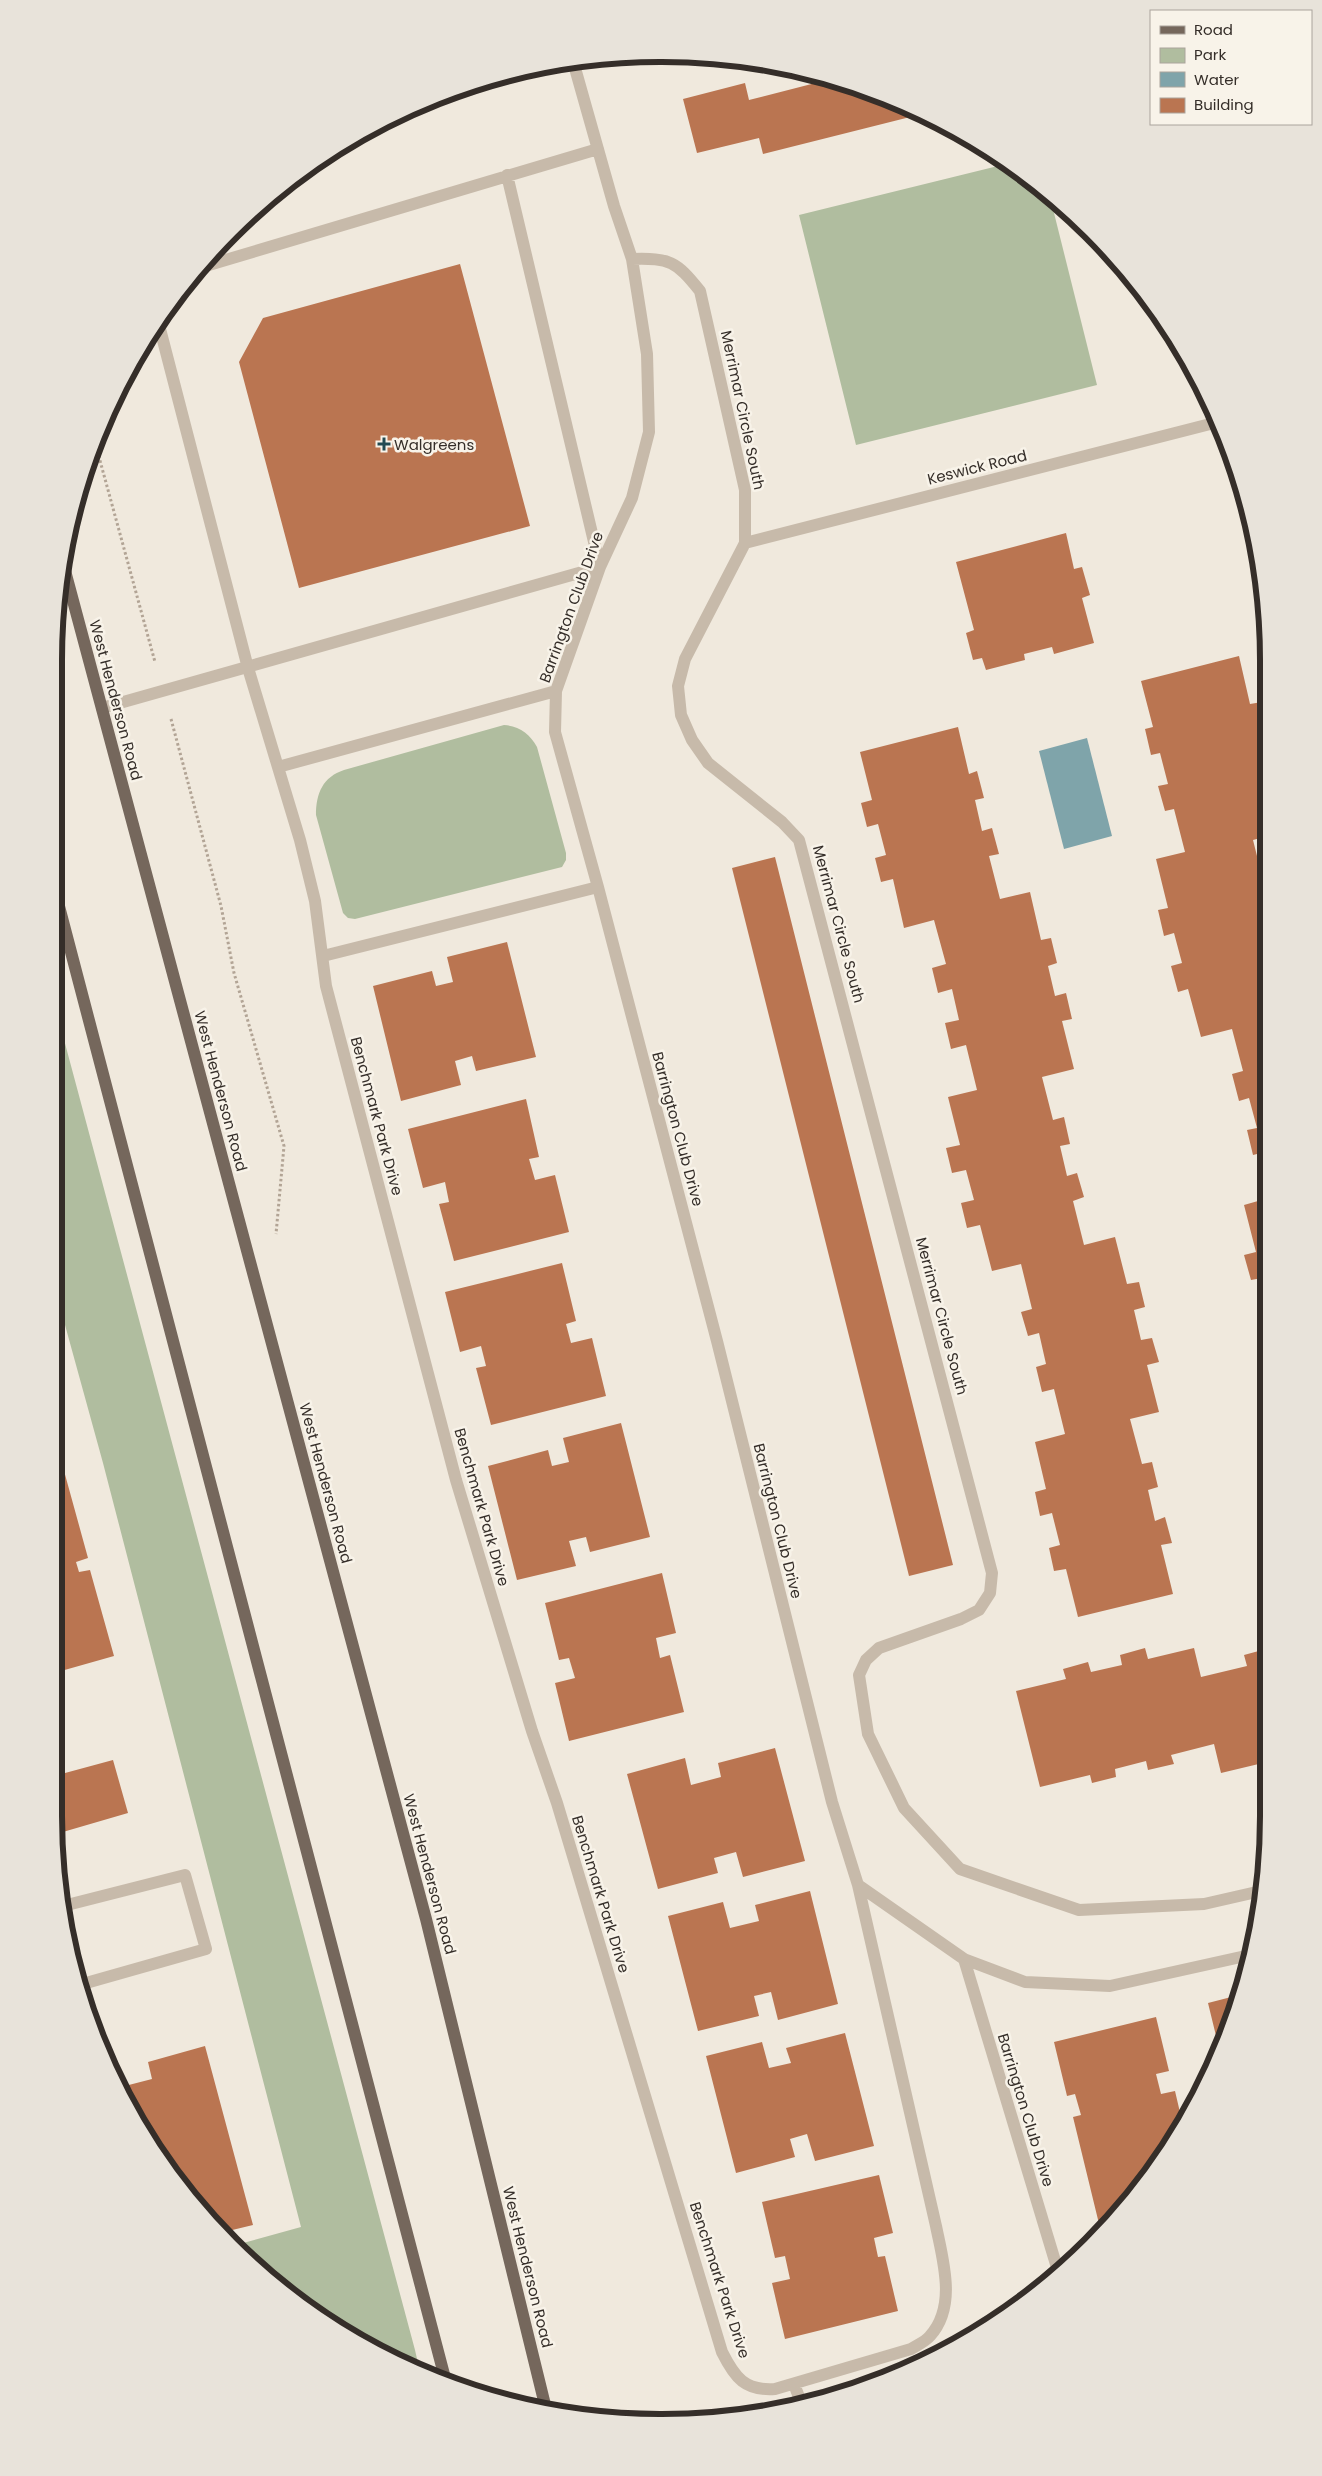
<svg xmlns="http://www.w3.org/2000/svg" width="1322" height="2476" font-family="Poppins,sans-serif">
	<style>
		.green { fill: #b0bd9f }
		.water { fill: #7fa4aa }
		.building { fill: #ba7551 }
		.lines { fill: none; stroke-linecap: round; stroke-linejoin: round }
		.path { stroke: #b2a495; stroke-width: 3; stroke-dasharray: 2.5 2.5; stroke-linecap: butt }
		.minor { stroke: #c7baaa; stroke-width: 12 }
		.major { stroke: #75675c; stroke-width: 12 }
		.poi-dot { fill: #234a52; stroke: #f8f3e9; stroke-width: 2 }
		.labels { text-anchor: middle; dominant-baseline: central; stroke-width: 5; stroke-linejoin: round; paint-order: stroke }
		.street-label { font-size: 15px; fill: #352e29; stroke: #f8f3e9 }
		.poi-label { font-size: 15px; fill: #352e29; stroke: #f8f3e9; text-anchor: start }
		.rim { fill: none; stroke: #352e29; stroke-width: 6 }
	</style>
	<rect width="100%" height="100%" fill="#f0e9dd"/>
	<path class="green" d="M1002 165 1050 197 1097 385 856 445 799 215Z
		M504 725C519 726 530 734 537 747L566 853V860L562 867 355 919 348 918 343 913 316 815C316 793 323 777 344 770Z
		M55 1006 415 2350 420 2372 324 2320 260 2271 236 2245 301 2227 103 1463 54 1285Z"/>
	<path class="water" d="M1087 738 1112 836 1064 849 1039 751Z"/>
	<path class="building" d="M831 79 922 114 763 154 759 138 697 153 683 99 745 83 749 100Z
		M460 264 530 526 299 588 239 362 263 318Z
		M1066 533 1074 569 1082 567 1090 595 1082 598 1094 643 1054 654 1052 647 1024 654 1025 660 986 670 982 658 973 660 966 633 974 630 956 562Z
		M1239 656 1250 704 1262 702 1263 707V727L1257 728 1264 757V837L1253 840 1264 884 1265 1152 1253 1155 1247 1130 1257 1128 1249 1098 1239 1101 1232 1074 1243 1071 1232 1029 1201 1037 1188 989 1178 992 1171 966 1182 963 1174 933 1164 936 1158 910 1168 908 1156 859 1185 852 1174 809 1165 811 1158 786 1168 784 1160 753 1151 755 1145 729 1153 727 1141 681Z
		M958 727 969 774 977 771 984 798 975 800 982 831 992 828 999 854 989 856 1000 899 1030 892 1041 940 1051 938 1057 963 1048 966 1055 996 1066 993 1072 1019 1062 1021 1074 1069 1042 1077 1053 1120 1064 1117 1070 1144 1060 1146 1067 1176 1077 1173 1084 1197 1073 1201 1084 1245 1115 1237 1127 1284 1139 1282 1145 1307 1134 1310 1141 1340 1152 1338 1159 1362 1147 1365 1159 1412 1130 1419 1142 1464 1152 1462 1158 1487 1148 1490 1155 1521 1165 1517 1172 1543 1161 1545 1173 1594 1078 1617 1066 1569 1054 1571 1049 1548 1060 1545 1052 1513 1040 1516 1035 1492 1046 1489 1035 1442 1065 1434 1054 1389 1042 1392 1036 1367 1046 1364 1039 1333 1028 1336 1021 1312 1032 1309 1021 1264 992 1271 980 1225 967 1228 961 1203 974 1200 966 1170 952 1173 946 1148 960 1145 948 1097 977 1090 966 1045 951 1049 945 1023 959 1020 952 989 938 993 932 968 946 964 934 920 904 928 893 879 881 882 875 858 886 855 878 824 867 827 861 803 872 800 860 752Z
		M775 857 953 1565 909 1576 732 868Z
		M507 942 536 1057 476 1071 472 1056 455 1061 461 1085 401 1101 373 986 432 971 436 986 453 982 447 957Z
		M526 1099 539 1157 529 1159 535 1180 555 1175 569 1232 454 1261 439 1204 449 1202 445 1182 423 1188 408 1129Z
		M1265 1199V1288L1262 1278 1251 1280 1244 1255 1256 1252 1244 1205Z
		M562 1263 576 1321 566 1324 571 1343 592 1338 606 1396 491 1425 476 1368 486 1366 481 1346 460 1352 445 1292Z
		M1265 1308V1334L1259 1310Z
		M621 1423 650 1537 590 1552 586 1537 569 1541 576 1566 517 1580 488 1466 548 1450 552 1466 569 1462 563 1438Z
		M58 1449 88 1558 76 1562 79 1572 90 1570 114 1656 54 1673V1451Z
		M662 1573 676 1633 656 1638 660 1658 670 1655 684 1712 569 1741 555 1683 575 1678 569 1658 559 1660 545 1603Z
		M1145 1648 1148 1659 1194 1648 1201 1677 1247 1666 1244 1655 1266 1649 1267 1762 1221 1773 1214 1744 1171 1755 1174 1764 1148 1770 1146 1761 1115 1769 1116 1777 1092 1783 1090 1775 1040 1787 1016 1691 1066 1679 1063 1669 1088 1662 1091 1672 1122 1665 1120 1655Z
		M775 1748 805 1861 743 1877 736 1852 714 1858 718 1873 658 1889 627 1774 685 1758 691 1785 721 1777 718 1763Z
		M113 1760 128 1813 56 1834 54 1776Z
		M810 1891 838 2004 778 2020 771 1992 754 1996 759 2016 698 2031 668 1916 723 1902 730 1928 759 1921 755 1905Z
		M1239 1995 1219 2048 1208 2003Z
		M1156 2017 1169 2071 1156 2074 1161 2094 1175 2091 1182 2121 1143 2184 1101 2232 1073 2117 1081 2115 1075 2094 1067 2096 1054 2042Z
		M845 2033 874 2146 815 2161 807 2134 790 2139 795 2157 736 2173 706 2056 762 2042 769 2068 791 2063 786 2048Z
		M205 2046 253 2225 224 2232 179 2185 135 2118 121 2087 152 2079 148 2062Z
		M879 2175 893 2233 874 2238 878 2257 885 2256 898 2311 785 2339 772 2283 790 2279 785 2256 775 2258 762 2202Z"/>
	<g class="lines">
		<path class="path" d="M96 446 155 662
			M171 719 221 906 234 973 284 1146 276 1234"/>
		<path class="minor" d="M573 61 614 206 632 259 647 354 649 432 632 498 600 567 556 691 555 732 598 887 717 1341 832 1802 858 1885 964 1959 1058 2271
			M632 259C670 258 676 261 700 291L745 490V543L685 659 678 686 681 715 692 740 708 763 782 822 799 840 992 1573 990 1593 979 1610 961 1619 879 1648 866 1660 859 1675 868 1734 904 1808 960 1869 1079 1910 1204 1904 1261 1891
			M202 267 598 149
			M159 325 248 668 300 840 315 901 326 986 456 1480 532 1731 557 1803 722 2352C735 2378 745 2391 775 2389L911 2349C917 2345 925 2342 930 2336 957 2306 943 2261 936 2226L858 1885
			M745 543 1218 422
			M102 708 600 567 507 175
			M278 767 556 691
			M323 956 598 887
			M63 1906 185 1875 206 1949 79 1985
			M964 1959 1025 1982 1110 1986 1250 1955
			M794 2384 802 2405"/>
		<path class="major" d="M64 567 426 1919 546 2409
			M55 891 446 2382"/>
	</g>
	<path class="poi-dot" d="M381.5 436.5h5v5h5v5h-5v5h-5v-5h-5v-5h5z"/>
	<g class="labels">
		<g class="street-label">
			<text transform="translate(743 410) rotate(78)">Merrimar Circle South</text>
			<text transform="translate(977 467) rotate(-14)">Keswick Road</text>
			<text transform="translate(571 607) rotate(-70)">Barrington Club Drive</text>
			<text transform="translate(116 700) rotate(75)">West Henderson Road</text>
			<text transform="translate(839 924) rotate(75)">Merrimar Circle South</text>
			<text transform="translate(221 1091) rotate(75)">West Henderson Road</text>
			<text transform="translate(377 1116) rotate(75)">Benchmark Park Drive</text>
			<text transform="translate(678 1129) rotate(75)">Barrington Club Drive</text>
			<text transform="translate(942 1316) rotate(75)">Merrimar Circle South</text>
			<text transform="translate(326 1483) rotate(75)">West Henderson Road</text>
			<text transform="translate(482 1507) rotate(74)">Benchmark Park Drive</text>
			<text transform="translate(778 1521) rotate(76)">Barrington Club Drive</text>
			<text transform="translate(430 1874) rotate(75)">West Henderson Road</text>
			<text transform="translate(601 1894) rotate(73)">Benchmark Park Drive</text>
			<text transform="translate(1026 2110) rotate(73)">Barrington Club Drive</text>
			<text transform="translate(528 2267) rotate(76)">West Henderson Road</text>
			<text transform="translate(720 2280) rotate(72)">Benchmark Park Drive</text>
		</g>
		<g class="poi-label">
			<text x="394" y="444">Walgreens</text>
		</g>
	</g>
	<path d="M0 0H1322V2476H0ZM660 62H662A598 598 0 0 1 1260 660V1816A598 598 0 0 1 662 2414H660A598 598 0 0 1 62 1816V660A598 598 0 0 1 660 62Z" fill="#e8e3da" fill-rule="evenodd"/>
	<path class="rim" d="M660 62H662A598 598 0 0 1 1260 660V1816A598 598 0 0 1 662 2414H660A598 598 0 0 1 62 1816V660A598 598 0 0 1 660 62Z"/>
	<rect x="1150" y="10" width="162" height="115" fill="#f8f3e9" stroke="#aaa49c"/>
	<rect x="1160" y="26" width="25" height="8" fill="#75675c" stroke="#aaa49c"/>
	<text x="1194" y="35" font-size="15" fill="#352e29">Road</text>
	<rect x="1160" y="48" width="25" height="15" fill="#b0bd9f" stroke="#aaa49c"/>
	<text x="1194" y="60" font-size="15" fill="#352e29">Park</text>
	<rect x="1160" y="72" width="25" height="15" fill="#7fa4aa" stroke="#aaa49c"/>
	<text x="1194" y="85" font-size="15" fill="#352e29">Water</text>
	<rect x="1160" y="98" width="25" height="15" fill="#ba7551" stroke="#aaa49c"/>
	<text x="1194" y="110" font-size="15" fill="#352e29">Building</text>
</svg>
